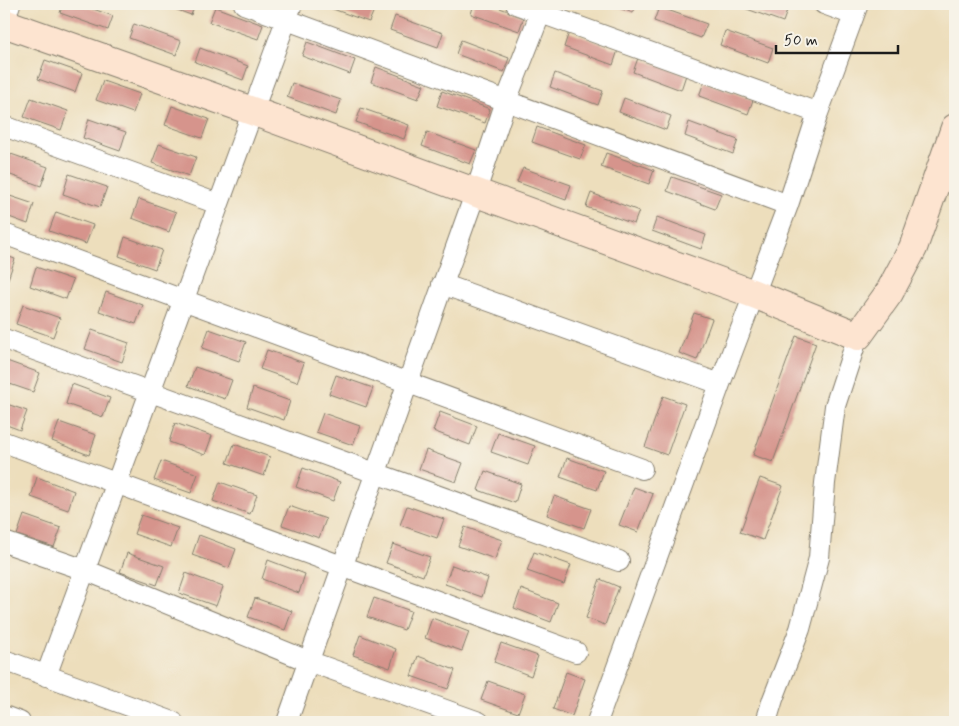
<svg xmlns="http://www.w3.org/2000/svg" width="959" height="726" font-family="Mynerve,sans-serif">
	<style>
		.building { fill: #d6948c }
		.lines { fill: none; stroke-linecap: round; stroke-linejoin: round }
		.street-casing { stroke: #847d6c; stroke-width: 22 }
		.secondary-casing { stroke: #847d6c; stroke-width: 30 }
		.street { stroke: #fff; stroke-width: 20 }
		.secondary { stroke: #fde4d0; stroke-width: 28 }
	</style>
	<rect width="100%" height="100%" fill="#f7f3e8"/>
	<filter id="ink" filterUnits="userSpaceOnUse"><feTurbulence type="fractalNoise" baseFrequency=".02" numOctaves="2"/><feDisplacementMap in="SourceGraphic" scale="10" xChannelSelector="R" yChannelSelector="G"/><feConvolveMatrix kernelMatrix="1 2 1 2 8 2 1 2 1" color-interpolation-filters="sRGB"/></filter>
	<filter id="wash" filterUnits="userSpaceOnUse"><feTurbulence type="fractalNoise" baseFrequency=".0096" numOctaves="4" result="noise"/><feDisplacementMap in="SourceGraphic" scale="20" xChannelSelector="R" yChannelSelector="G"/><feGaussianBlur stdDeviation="1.12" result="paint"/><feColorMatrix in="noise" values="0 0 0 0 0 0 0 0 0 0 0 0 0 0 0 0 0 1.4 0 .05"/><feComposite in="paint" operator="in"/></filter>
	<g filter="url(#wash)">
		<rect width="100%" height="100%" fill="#eddebc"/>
		<g id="blocks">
			<path class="building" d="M63 4H79L113 16 108 30 60 13Z
				M161 4H195L191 15Z
				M319 4H363L375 8 369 22Z
				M474 4H489L524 17 519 31 471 14Z
				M608 4H637L633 13Z
				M733 4H777L788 8 783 22Z
				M215 7 263 25 258 39 209 22Z
				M659 7 707 24 701 38 654 21Z
				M395 16 443 33 438 47 390 30Z
				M134 24 181 41 176 55 129 38Z
				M725 31 773 48 768 63 720 45Z
				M569 32 618 50 613 65 564 47Z
				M461 40 509 58 504 72 456 54Z
				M307 42 355 60 350 74 302 56Z
				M200 48 248 66 243 80 195 62Z
				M638 58 686 75 681 90 633 72Z
				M45 60 82 73 75 92 38 79Z
				M376 67 424 85 418 99 371 82Z
				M555 73 603 91 598 105 550 87Z
				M103 81 140 94 133 113 96 100Z
				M704 82 753 100 748 114 699 96Z
				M292 83 341 100 336 115 287 97Z
				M442 91 490 109 485 123 437 106Z
				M31 98 68 111 61 130 24 117Z
				M624 98 671 116 666 130 619 112Z
				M172 106 209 119 202 138 165 125Z
				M361 108 409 125 404 139 356 122Z
				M89 119 126 132 120 151 83 138Z
				M689 122 738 140 733 154 685 136Z
				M537 127 586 145 580 159 532 142Z
				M427 132 476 150 470 164 422 146Z
				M159 144 196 157 189 176 152 163Z
				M606 153 654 170 649 184 601 167Z
				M11 154 48 167 41 186 5 173Z
				M523 168 571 185 566 200 517 182Z
				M69 174 107 187 100 207 63 194Z
				M672 177 721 194 715 209 667 191Z
				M591 193 639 211 634 224 586 207Z
				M4 194 34 204 28 224 4 215Z
				M139 199 176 212 169 232 132 218Z
				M56 212 93 225 86 244 49 231Z
				M657 217 706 235 701 249 652 231Z
				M125 237 162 250 155 269 119 256Z
				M4 255 15 259 8 279 4 277Z
				M36 267 73 280 66 299 30 286Z
				M106 292 143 305 136 324 99 311Z
				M23 305 60 318 53 337 16 324Z
				M694 313 712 319 697 360 679 353Z
				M209 329 246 342 239 361 202 348Z
				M92 330 129 343 122 362 85 349Z
				M796 336 816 343 773 462 753 455Z
				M267 350 304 363 297 382 260 369Z
				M4 360 40 373 33 392 4 382Z
				M195 367 232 380 225 399 188 386Z
				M336 375 373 388 366 407 329 394Z
				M72 384 110 398 103 417 66 404Z
				M253 388 290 401 284 420 247 407Z
				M663 396 685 404 667 455 645 447Z
				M4 403 27 411 20 430 4 424Z
				M440 412 477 426 470 445 433 431Z
				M323 413 360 426 353 445 316 432Z
				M59 422 96 435 89 455 52 441Z
				M175 423 212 436 205 455 169 442Z
				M498 433 535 446 528 465 491 452Z
				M234 444 270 457 264 476 227 463Z
				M426 450 463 463 456 482 419 469Z
				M567 458 604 471 597 490 560 477Z
				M161 461 198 474 191 493 154 480Z
				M303 468 340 482 333 501 296 487Z
				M485 471 521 484 515 503 478 490Z
				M37 477 74 491 68 510 31 497Z
				M760 478 783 486 763 540 740 532Z
				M220 482 257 495 250 514 213 501Z
				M634 487 653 494 638 532 619 525Z
				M554 496 591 509 584 528 547 515Z
				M289 506 326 519 319 538 282 525Z
				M407 506 444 519 437 538 400 525Z
				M24 515 61 528 54 547 17 535Z
				M141 515 178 528 171 547 134 534Z
				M465 527 502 540 495 559 458 546Z
				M199 535 236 549 229 568 192 555Z
				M393 544 430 557 423 576 386 563Z
				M534 552 571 565 564 584 527 571Z
				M127 553 164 566 157 585 120 572Z
				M268 560 305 574 299 593 262 579Z
				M452 565 488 578 482 597 445 584Z
				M186 573 223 587 216 606 179 593Z
				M600 579 619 587 605 625 586 618Z
				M521 589 558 603 551 622 514 608Z
				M255 598 292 611 285 630 248 617Z
				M374 598 411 611 404 630 367 617Z
				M432 618 469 632 462 651 425 638Z
				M360 635 396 649 390 668 353 655Z
				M501 643 538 656 531 676 494 662Z
				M418 656 455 670 448 689 411 676Z
				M566 672 585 679 572 716 553 709Z
				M488 681 525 694 518 713 481 700Z"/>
		</g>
	</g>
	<g filter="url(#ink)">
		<use href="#blocks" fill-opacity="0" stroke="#847d6c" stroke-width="1"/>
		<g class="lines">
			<defs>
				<path id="street" d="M244 4 788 205
					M516 4 818 113
					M824 4 854 15
					M4 22 10 4
					M4 126 218 204
					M4 234 642 469
					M442 284 720 384
					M4 339 619 561
					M4 442 576 652
					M4 542 85 570 308 661 479 722
					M4 660 173 722
					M46 676 292 4
					M4 716 20 722
					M287 722 475 194 506 101 544 4
					M597 722 720 384 788 205 818 113 858 4
					M766 722 773 699 800 629 819 558 825 483 835 406 858 336"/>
				<path id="secondary" d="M4 23 252 111 754 294 858 336 889 293 913 248 955 128"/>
			</defs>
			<use href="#street" class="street-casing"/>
			<use href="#secondary" class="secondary-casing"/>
			<use href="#street" class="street"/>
			<use href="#secondary" class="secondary"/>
		</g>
	</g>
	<rect width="959" height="726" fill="none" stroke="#f7f3e8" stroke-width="20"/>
	<path d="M776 45v8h122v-8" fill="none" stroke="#1c1c1c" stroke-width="2.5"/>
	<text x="784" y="45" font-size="15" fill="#1c1c1c" stroke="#f7f3e8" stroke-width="4" paint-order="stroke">50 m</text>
</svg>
